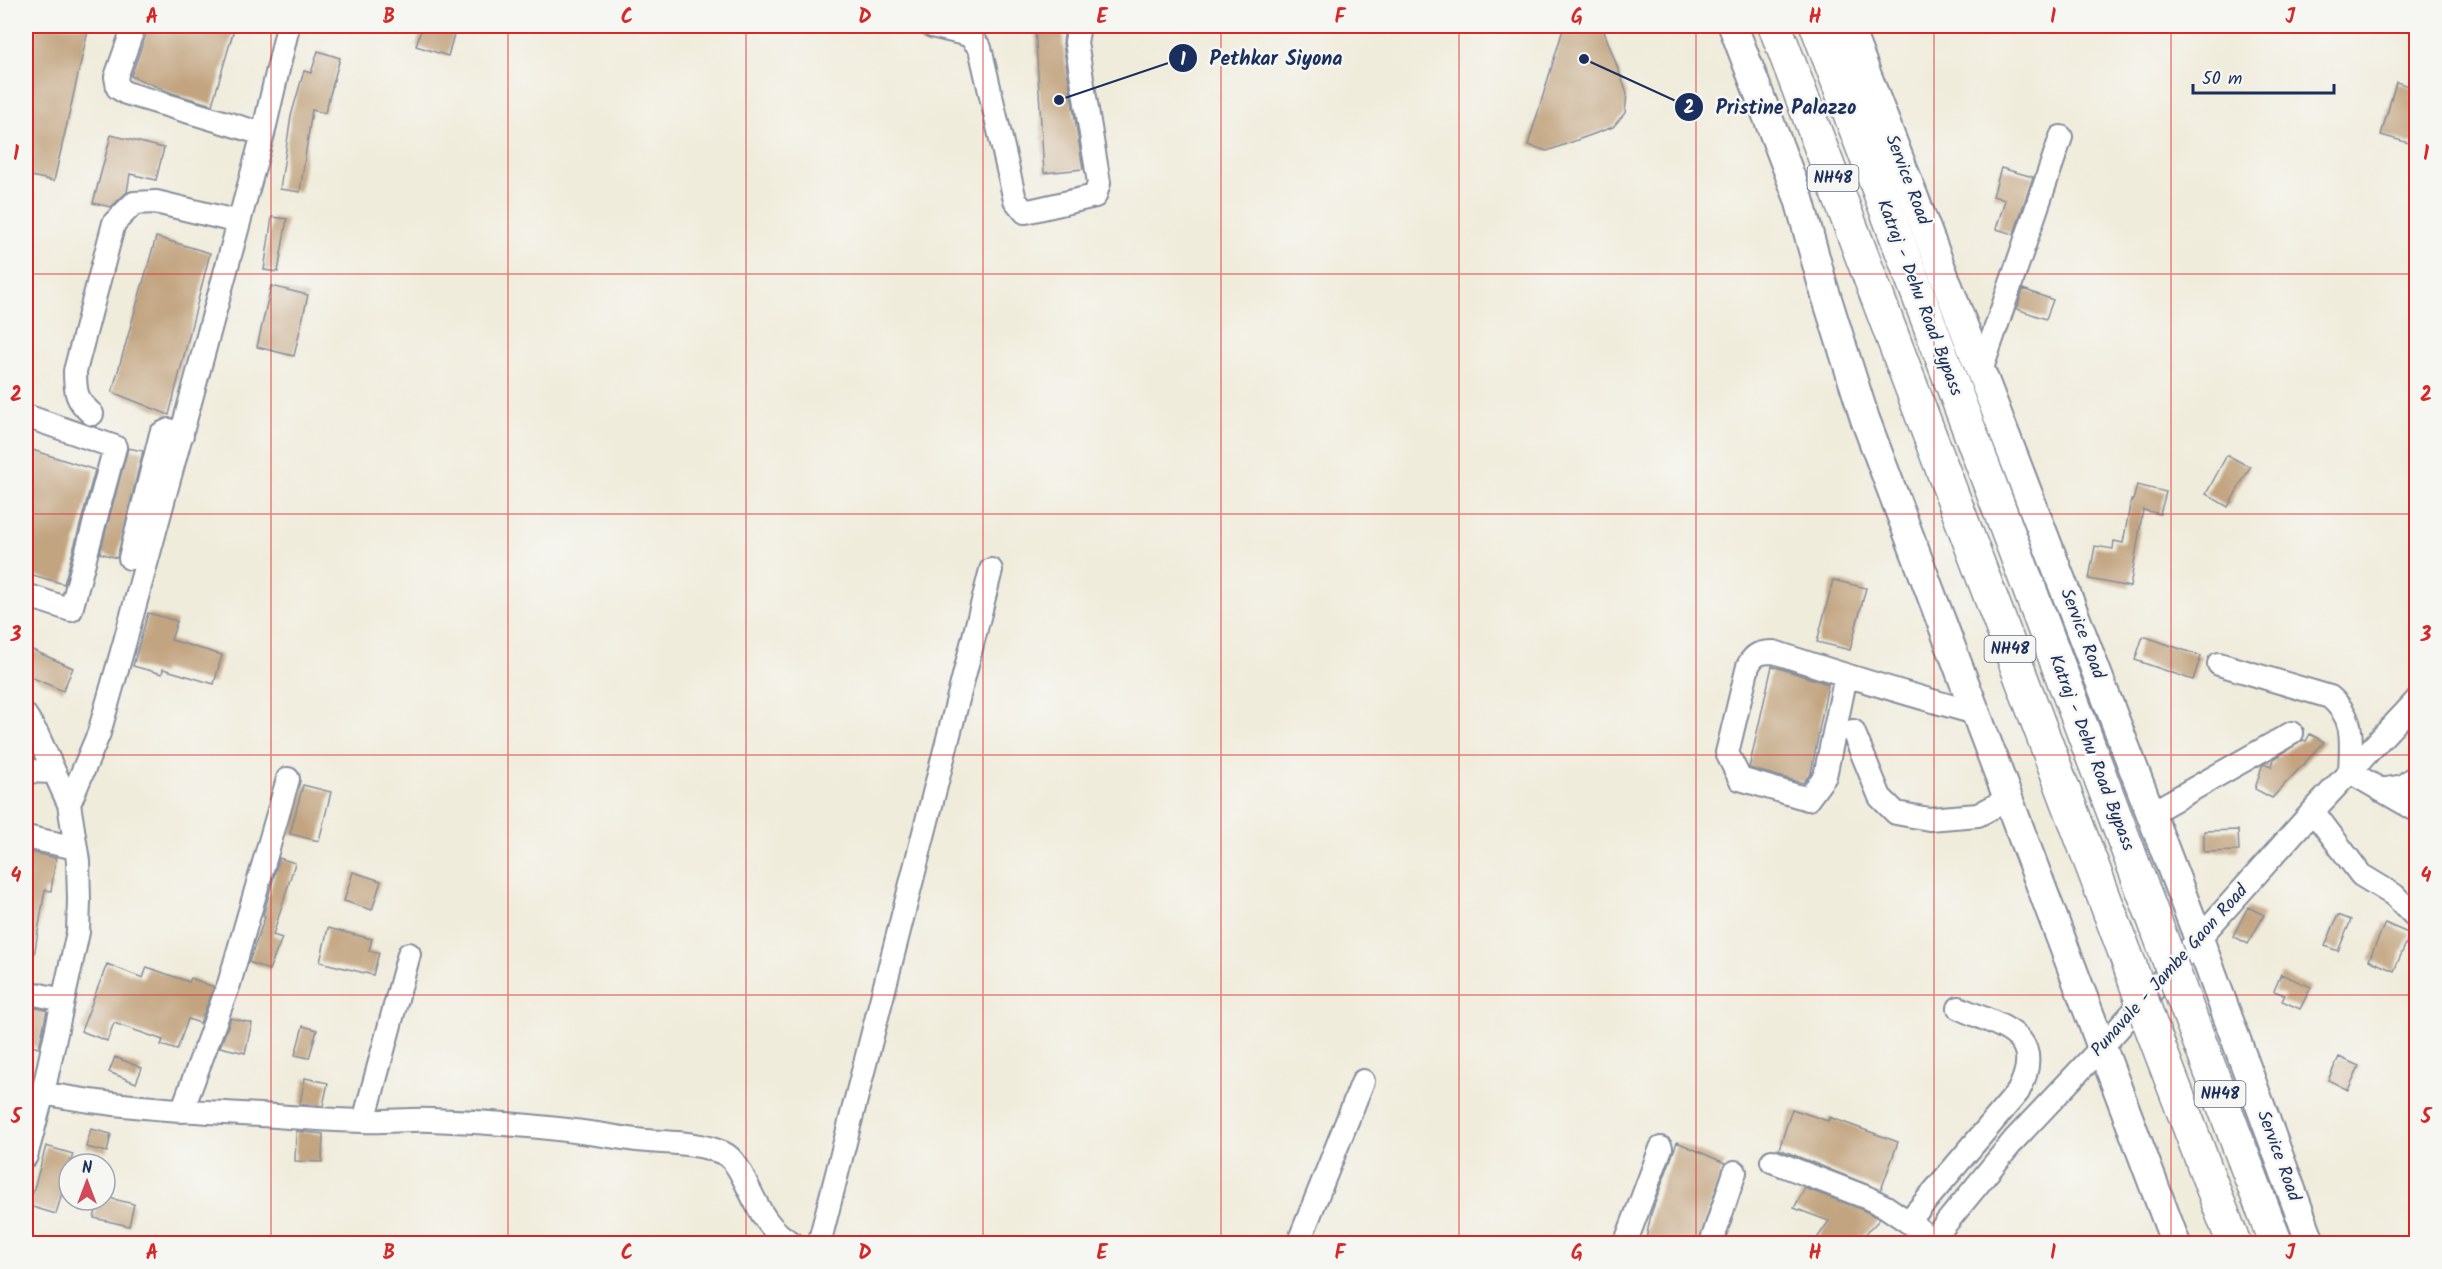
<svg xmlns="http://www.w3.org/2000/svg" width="2442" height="1269" font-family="Kalam,sans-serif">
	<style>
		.building { fill: #c2a480 }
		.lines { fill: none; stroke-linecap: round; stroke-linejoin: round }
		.minor-casing { stroke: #868e9c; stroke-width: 26 }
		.major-casing { stroke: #868e9c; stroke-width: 32 }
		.highway-casing { stroke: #868e9c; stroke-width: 36 }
		.minor { stroke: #fff; stroke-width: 22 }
		.major { stroke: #fff; stroke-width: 28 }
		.highway { stroke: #fff; stroke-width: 33 }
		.highway-bridge-casing { stroke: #868e9c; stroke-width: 36; stroke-linecap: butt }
		.highway-bridge { stroke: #fff; stroke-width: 33 }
		.grid { fill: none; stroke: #d62828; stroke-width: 1.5; stroke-opacity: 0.55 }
		.labels { text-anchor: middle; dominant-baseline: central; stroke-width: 5; stroke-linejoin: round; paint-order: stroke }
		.shield { fill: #f6f6f2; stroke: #5d6b8a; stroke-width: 1.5 }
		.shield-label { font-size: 16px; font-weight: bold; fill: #1b2f5e }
		.street-label { font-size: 18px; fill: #1b2f5e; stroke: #f6f6f2 }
		.leader { fill: none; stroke: #1b2f5e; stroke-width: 2 }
		.callout-dot { fill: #1b2f5e; stroke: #f6f6f2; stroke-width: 2 }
		.mark-label { font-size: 18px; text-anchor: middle; font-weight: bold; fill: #fff }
		.callout-label { font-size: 20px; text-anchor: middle; font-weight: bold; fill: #1b2f5e; stroke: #f6f6f2; stroke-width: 5; stroke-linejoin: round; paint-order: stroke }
		.neatline { fill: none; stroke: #d62828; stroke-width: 2 }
		.grid-label { font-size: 20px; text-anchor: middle; font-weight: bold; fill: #d62828 }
	</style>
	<rect width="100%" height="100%" fill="#f6f6f2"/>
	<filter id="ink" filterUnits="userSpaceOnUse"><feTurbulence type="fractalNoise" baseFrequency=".0167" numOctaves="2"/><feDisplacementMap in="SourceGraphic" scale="12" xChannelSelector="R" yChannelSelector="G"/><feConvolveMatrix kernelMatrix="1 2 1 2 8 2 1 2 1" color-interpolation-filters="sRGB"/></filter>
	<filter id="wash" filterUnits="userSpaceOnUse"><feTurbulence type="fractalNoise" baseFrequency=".008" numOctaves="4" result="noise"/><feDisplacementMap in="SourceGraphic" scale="24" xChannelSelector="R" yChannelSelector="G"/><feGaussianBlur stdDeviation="1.35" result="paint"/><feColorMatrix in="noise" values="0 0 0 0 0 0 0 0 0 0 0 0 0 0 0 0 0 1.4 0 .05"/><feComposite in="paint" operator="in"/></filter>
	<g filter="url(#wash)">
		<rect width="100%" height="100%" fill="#f0ecdb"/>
		<g id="blocks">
			<path class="building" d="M26 26H89L54 181 26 175Z
				M149 26H235L212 105 172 93 131 76Z
				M422 26 454 34 448 56 416 46Z
				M1035 26H1065L1063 44 1083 169 1044 173Z
				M1564 26H1602L1627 93 1625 113 1613 127 1547 151 1528 145Z
				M318 51 340 58 325 113 312 110 300 192 280 189 291 116 304 71 311 73Z
				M2396 82 2416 88V145L2381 135Z
				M111 135 164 148 156 180 130 174 127 192 111 207 93 203Z
				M2001 168 2033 177 2014 234 1996 229 2005 200 1993 196Z
				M272 217 287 219 278 272 264 270Z
				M156 237 210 253 169 415 112 392Z
				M271 286 308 295 294 356 257 347Z
				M2023 289 2053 300 2046 319 2017 309Z
				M26 448 95 470 64 584 26 573Z
				M128 448 143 451 117 558 100 553Z
				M2227 455 2250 467 2228 507 2206 494Z
				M2137 485 2166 492 2160 514 2143 510 2130 587 2089 579 2095 546 2113 549 2114 541 2123 543 2131 500 2133 501Z
				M1833 580 1866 588 1850 650 1817 642Z
				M148 613 177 621 171 640 222 655 214 684 163 669 162 674 133 666Z
				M2143 636 2201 656 2193 680 2135 660Z
				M26 647 73 668 63 691 26 675Z
				M1772 666 1828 684 1811 773 1803 783 1749 768Z
				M2310 734 2324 742 2272 798 2255 789 2262 766 2265 764 2272 766 2274 759 2303 740 2306 741Z
				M303 785 331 792 319 841 290 834Z
				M2238 830 2239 851 2204 852V831Z
				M26 851 56 858 51 891 45 890 34 956 26 955Z
				M279 858 295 863 273 935 282 938 269 970 249 962 265 917 263 916Z
				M353 872 381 881 372 910 344 901Z
				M2248 907 2264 915 2248 944 2233 936Z
				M2338 915 2351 920 2338 951 2325 946Z
				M2385 923 2410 934 2394 971 2369 960Z
				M328 928 372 939 369 951 379 953 373 975 320 962Z
				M107 964 143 978 147 967 189 982 191 978 214 987 200 1023 188 1019 177 1050 161 1045 163 1040 114 1023 107 1041 81 1031Z
				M2281 974 2311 987 2300 1009 2282 1001 2285 995 2274 991Z
				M26 1006 47 1010 39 1048 26 1045Z
				M231 1018 252 1023 245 1053 220 1047Z
				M303 1026 317 1030 309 1058 295 1055Z
				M115 1057 142 1068 136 1083 109 1072Z
				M2339 1057 2359 1066 2348 1090 2328 1080Z
				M305 1078 328 1083 323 1106 300 1104Z
				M1792 1109 1828 1121 1829 1117 1898 1142 1881 1190 1779 1149Z
				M91 1129 111 1134 107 1152 86 1147Z
				M296 1131 323 1134 322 1162 295 1161Z
				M1677 1142 1725 1163 1698 1244H1645L1651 1214Z
				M46 1146 73 1154 56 1214 29 1206Z
				M1805 1188 1863 1210 1880 1219 1856 1244H1813L1829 1221 1794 1208Z
				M105 1197 134 1204 129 1226 94 1218 99 1200H105Z"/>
		</g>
	</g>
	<g filter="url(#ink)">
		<use href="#blocks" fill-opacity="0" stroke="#868e9c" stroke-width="1.5"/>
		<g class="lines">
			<defs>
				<path id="minor" d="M134 26 116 77 118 88 126 93 263 134
					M932 26 969 35 980 48 1015 200 1025 212 1095 196 1099 183 1076 42 1079 26
					M1981 371 2061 137
					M92 414C76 400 75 392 75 371L114 223 134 203 156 202 239 222
					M26 416 115 447 71 610 26 595
					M130 558 161 434 169 430 182 435
					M2219 664 2330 697C2356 719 2351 741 2350 772L2416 810
					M1846 676 1825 776 1808 799 1740 779 1727 753 1748 666C1754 654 1760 652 1774 652 1840 674 1907 694 1975 713
					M26 716 37 734 69 804 78 861 79 900 78 932 43 1093 26 1156
					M1853 731 1880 797 1896 813 1929 819 1978 815 2008 799
					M26 771 54 772
					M2380 790 2403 786 2416 776
					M69 804 99 733 125 641 263 134 288 26
					M2313 811 2361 875 2394 895 2416 917
					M2151 813 2292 733
					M26 837 76 848
					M26 992 63 1000
					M43 1093C108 1106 174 1110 241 1114 281 1116 322 1120 363 1121 386 1122 408 1119 431 1120 497 1122 564 1128 629 1139 661 1144 693 1140 723 1153 748 1164 752 1225 794 1244
					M182 1111 229 984 288 779
					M364 1121 409 954
					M1772 1161 1868 1198 1886 1207 1920 1230
					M1908 1222 2018 1092C2048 1034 2001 1027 1959 1008
					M819 1244 991 570
					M1298 1244 1363 1081
					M1625 1244 1661 1148
					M1711 1244 1735 1172
					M1929 1244 2015 1139 2101 1048 2313 811 2416 701"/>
				<path id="major" d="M1733 26 1799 199 1823 286 1865 419 2176 1244
					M1848 26 2199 939 2311 1244"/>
				<path id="highway" d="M1775 26 2130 966
					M1817 26 2161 938
					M2180 990 2276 1244
					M2149 1021 2234 1244"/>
			</defs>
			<use href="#minor" class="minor-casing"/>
			<use href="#major" class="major-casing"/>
			<use href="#highway" class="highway-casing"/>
			<use href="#minor" class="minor"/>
			<use href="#major" class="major"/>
			<use href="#highway" class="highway"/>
			<defs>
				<path id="highway-bridge" d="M2161 938 2180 990
					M2130 966 2149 1021"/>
			</defs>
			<use href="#highway-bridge" class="highway-bridge-casing"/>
			<use href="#highway-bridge" class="highway-bridge"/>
		</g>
	</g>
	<path class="grid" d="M271 26V1244M508 26V1244M746 26V1244M983 26V1244M1221 26V1244M1459 26V1244M1696 26V1244M1934 26V1244M2171 26V1244M26 274H2416M26 514H2416M26 755H2416M26 995H2416"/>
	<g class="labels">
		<g class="shield">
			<rect x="1807.5" y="165" width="51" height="26" rx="4.5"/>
			<rect x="1984.5" y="636" width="51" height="26" rx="4.5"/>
			<rect x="2194.5" y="1081" width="51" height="26" rx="4.5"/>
		</g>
		<g class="shield-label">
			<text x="1833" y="178">NH48</text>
			<text x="2010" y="649">NH48</text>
			<text x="2220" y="1094">NH48</text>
		</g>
		<g class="street-label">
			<text transform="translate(1907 180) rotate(69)">Service Road</text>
			<text transform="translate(1919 298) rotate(69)">Katraj - Dehu Road Bypass</text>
			<text transform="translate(2082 634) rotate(69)">Service Road</text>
			<text transform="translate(2091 753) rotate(69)">Katraj - Dehu Road Bypass</text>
			<text transform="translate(2170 971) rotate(-48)">Punavale - Jambe Gaon Road</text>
			<text transform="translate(2278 1156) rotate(70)">Service Road</text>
		</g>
	</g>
	<path class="leader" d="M1059 100L1183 58M1584 59L1689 107"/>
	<g class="callout-dot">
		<circle cx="1059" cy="100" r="6"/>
		<circle cx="1584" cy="59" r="6"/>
		<circle cx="1183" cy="58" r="15"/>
		<circle cx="1689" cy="107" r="15"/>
	</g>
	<g class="mark-label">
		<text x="1183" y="65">1</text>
		<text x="1689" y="113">2</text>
	</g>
	<g class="callout-label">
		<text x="1276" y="65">Pethkar Siyona</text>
		<text x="1786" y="114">Pristine Palazzo</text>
	</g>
	<rect width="2442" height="1269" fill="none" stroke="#f6f6f2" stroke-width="66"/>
	<g transform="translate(87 1182)"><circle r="28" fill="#f6f6f2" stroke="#9ea6b7" stroke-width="1.5"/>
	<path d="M0-4.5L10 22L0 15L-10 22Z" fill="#d1495b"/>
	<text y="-9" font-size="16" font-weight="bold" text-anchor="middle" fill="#1b2f5e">N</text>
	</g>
	<path d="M2193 84v9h141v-9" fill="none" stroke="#1b2f5e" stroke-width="3"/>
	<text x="2202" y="84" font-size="18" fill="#1b2f5e" stroke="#f6f6f2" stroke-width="4.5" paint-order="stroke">50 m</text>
	<rect x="33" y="33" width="2376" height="1203" class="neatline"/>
	<g class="grid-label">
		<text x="152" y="23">A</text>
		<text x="389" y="23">B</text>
		<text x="627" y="23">C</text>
		<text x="865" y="23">D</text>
		<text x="1102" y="23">E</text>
		<text x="1340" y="23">F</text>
		<text x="1577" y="23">G</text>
		<text x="1815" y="23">H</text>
		<text x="2053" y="23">I</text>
		<text x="2290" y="23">J</text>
		<text x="16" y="160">1</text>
		<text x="2426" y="160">1</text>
		<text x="16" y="401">2</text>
		<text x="2426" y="401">2</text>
		<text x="16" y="641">3</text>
		<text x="2426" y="641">3</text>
		<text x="16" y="882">4</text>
		<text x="2426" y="882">4</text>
		<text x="16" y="1123">5</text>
		<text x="2426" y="1123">5</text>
		<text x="152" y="1259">A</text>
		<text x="389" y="1259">B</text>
		<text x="627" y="1259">C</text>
		<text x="865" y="1259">D</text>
		<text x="1102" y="1259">E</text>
		<text x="1340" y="1259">F</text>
		<text x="1577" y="1259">G</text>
		<text x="1815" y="1259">H</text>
		<text x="2053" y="1259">I</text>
		<text x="2290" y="1259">J</text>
	</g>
</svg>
